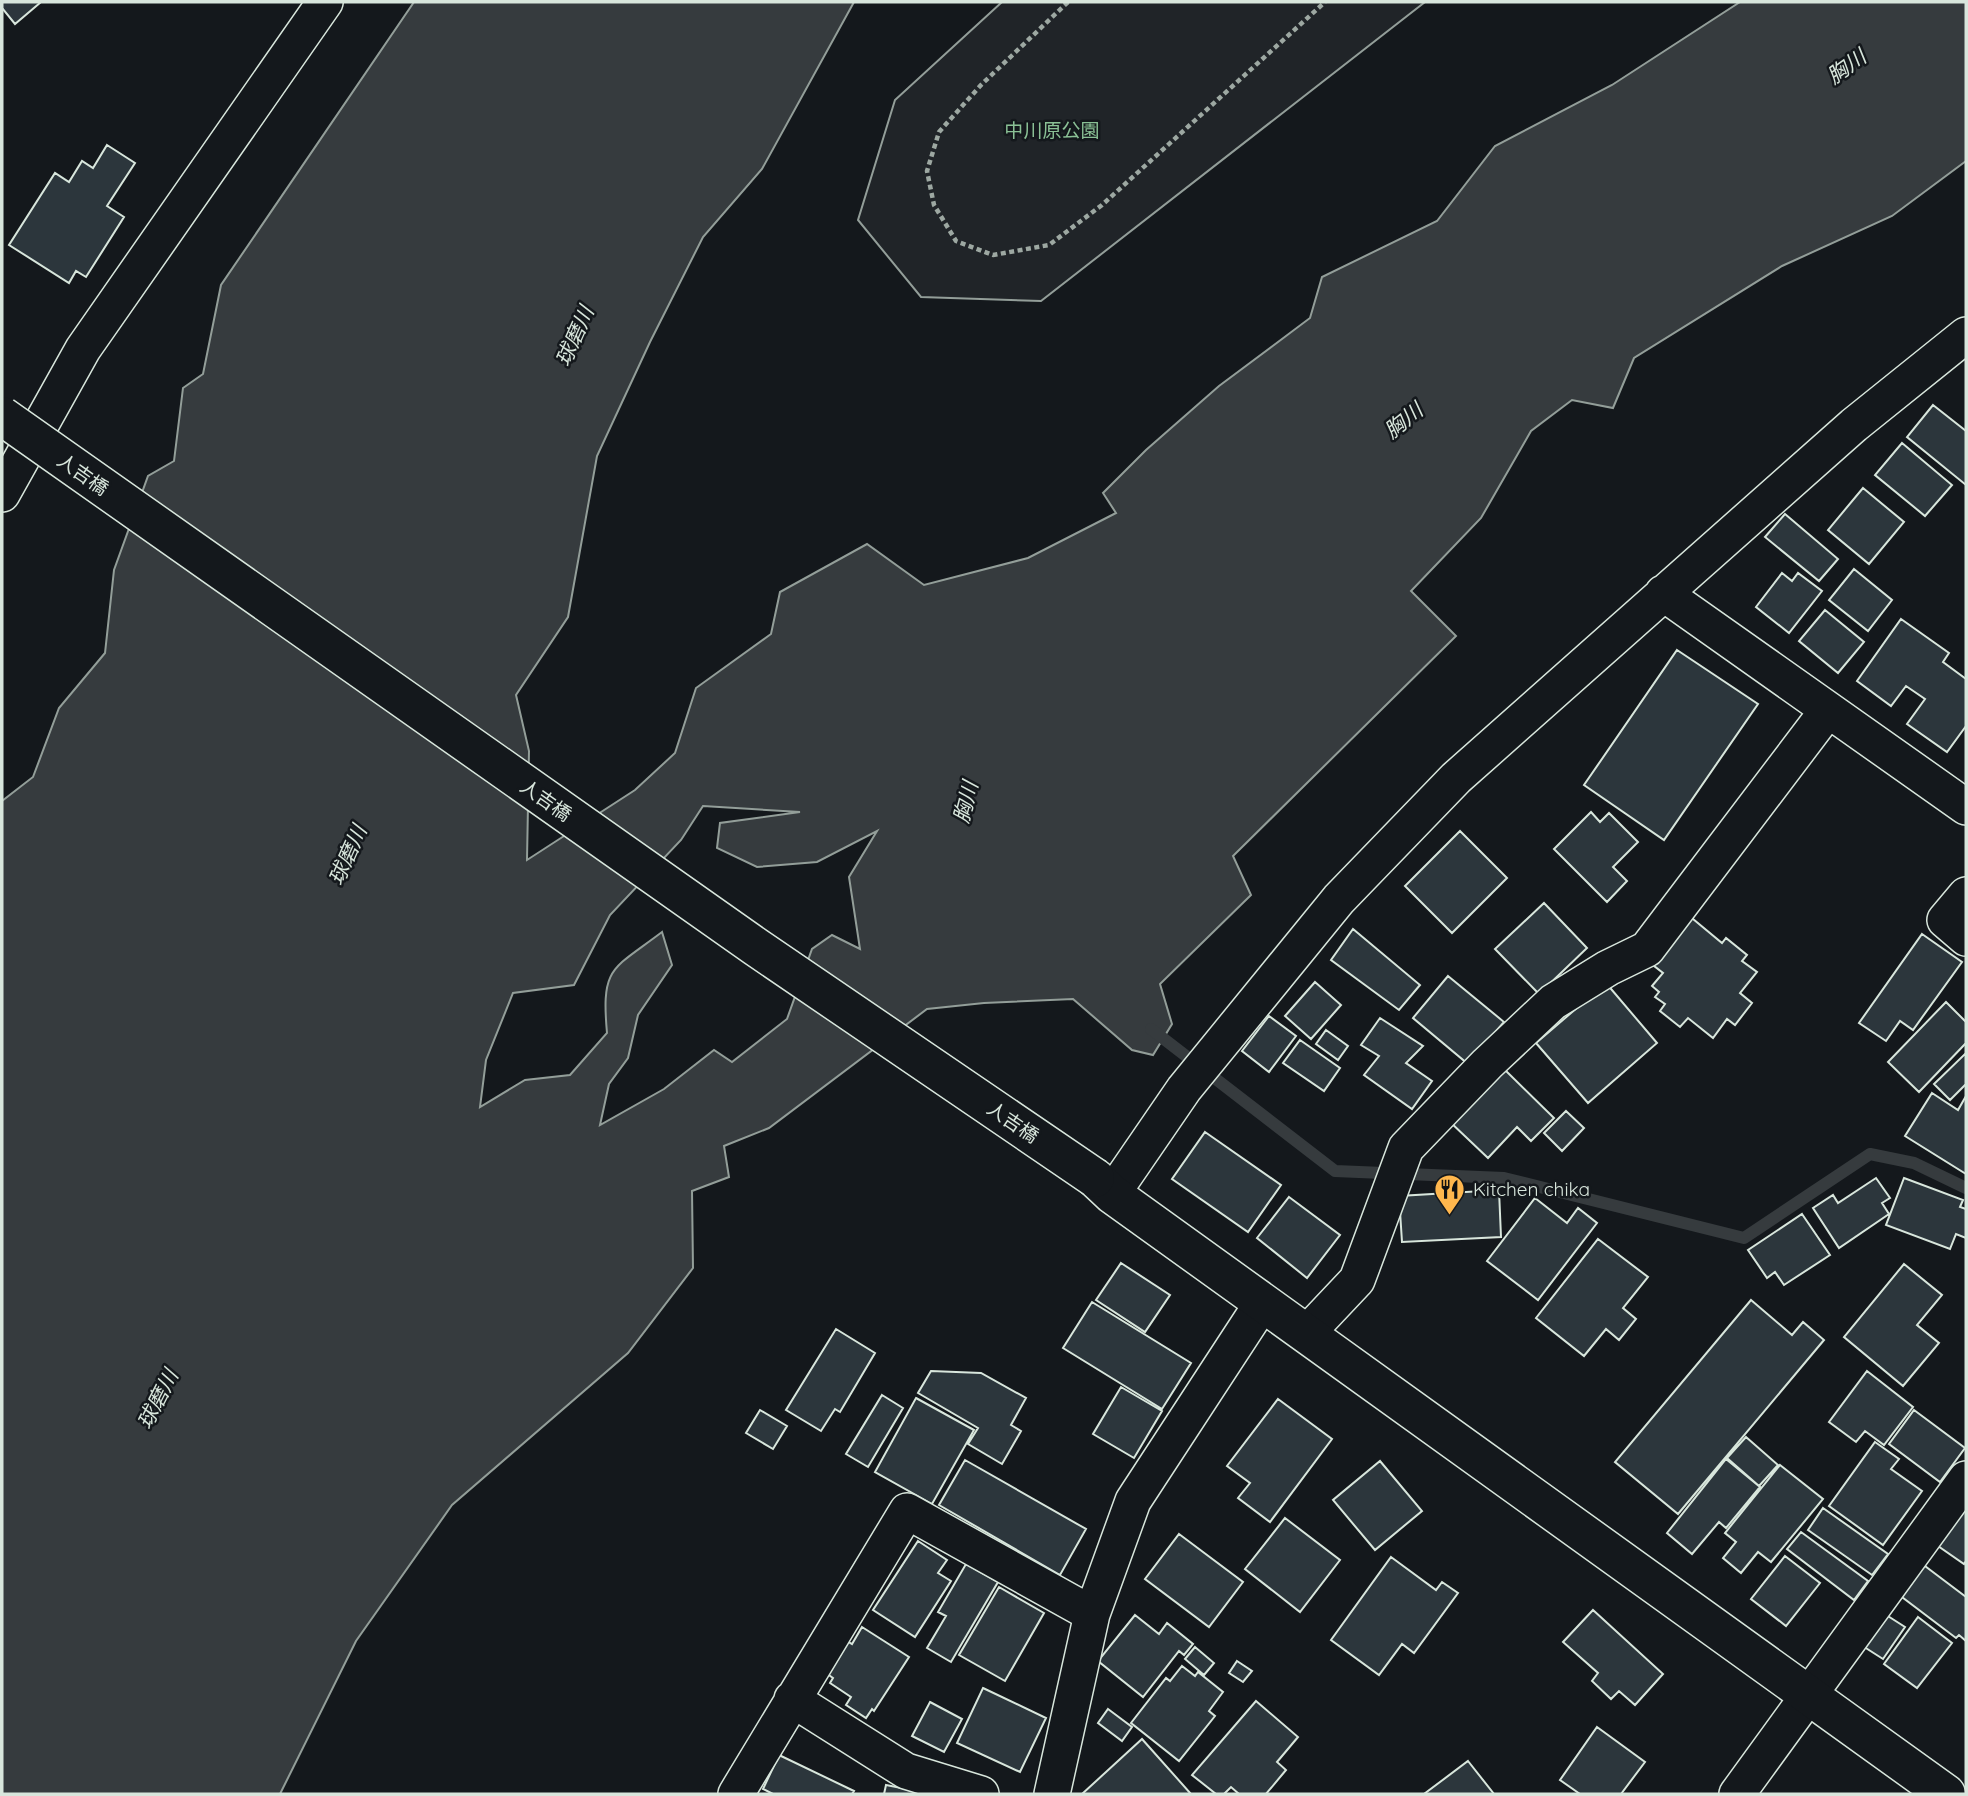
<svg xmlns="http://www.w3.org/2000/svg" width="1968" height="1796" font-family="Quicksand,'Noto Sans JP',sans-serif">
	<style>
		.green { fill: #202428; stroke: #939e99; stroke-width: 2 }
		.water { fill: #363b3e; stroke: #939e99; stroke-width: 2; fill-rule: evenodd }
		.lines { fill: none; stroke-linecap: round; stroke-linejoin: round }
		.stream { stroke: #363b3e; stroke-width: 12 }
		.building { fill: #2c363c; stroke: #d8e6dc; stroke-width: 2 }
		.minor-casing { stroke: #d8e6dc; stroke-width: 38 }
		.tertiary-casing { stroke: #d8e6dc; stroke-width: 41 }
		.path { stroke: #9da8a2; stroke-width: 4.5; stroke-dasharray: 5 3.5; stroke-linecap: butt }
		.minor { stroke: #14181c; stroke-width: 35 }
		.tertiary { stroke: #14181c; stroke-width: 38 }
		.tertiary-bridge-casing { stroke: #d8e6dc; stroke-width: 41; stroke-linecap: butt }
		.tertiary-bridge { stroke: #14181c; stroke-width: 38 }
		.labels { text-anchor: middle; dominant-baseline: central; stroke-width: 5; stroke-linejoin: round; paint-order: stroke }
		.park-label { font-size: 19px; fill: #8ac095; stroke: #14181c }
		.street-label { font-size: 19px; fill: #d8e6dc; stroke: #14181c }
		.poi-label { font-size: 19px; fill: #d8e6dc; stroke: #14181c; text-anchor: start }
		.water-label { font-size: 21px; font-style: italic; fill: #d8e6dc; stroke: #14181c }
	</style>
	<rect width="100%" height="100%" fill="#14181c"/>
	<path class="green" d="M1002 2H1425L1041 301 921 297 858 220 895 100Z"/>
	<path class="water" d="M414 2H854L762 169 703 237 650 342 597 456 568 617 516 695 529 751 527 860 635 790 675 753 696 688 771 634 780 592 867 544 924 585 1028 558 1116 513 1103 493 1146 450 1219 386 1310 318 1322 277 1437 221 1495 146 1612 85 1740 2H1966V161L1892 216 1782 266 1634 358 1613 408 1572 400 1531 431 1481 518 1411 591 1456 636 1233 856 1251 895 1160 984 1172 1024 1153 1055 1132 1050 1073 999 984 1003 927 1009 769 1128 724 1146 729 1177 692 1191 693 1268 628 1353 452 1505 356 1641 280 1794H2V801L33 777 59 708 105 653 114 570 148 476 174 461 183 388 203 374 221 285ZM703 806 800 812 720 823 717 848 757 867 817 862 877 831 849 877 860 949 832 935 812 949 787 1019 732 1062 714 1050 664 1089 600 1125 609 1084 628 1058 638 1015 672 965 662 932C612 970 601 966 607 1033L570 1075 525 1080 480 1107 486 1060 513 993 574 985 610 915 681 840Z"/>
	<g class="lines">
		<path class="stream" d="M1151 1029 1335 1171 1504 1178 1744 1238 1870 1154 1914 1163 1966 1188"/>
	</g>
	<path class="building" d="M2 2H41L15 24 2 8Z
		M107 145 135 163 107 206 124 217 86 277 76 271 69 283 9 245 55 173 69 182 82 161 93 168Z
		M1933 405 1966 431V485L1907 437Z
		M1902 443 1952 485 1925 516 1875 475Z
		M1863 488 1904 522 1869 564 1828 530Z
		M1785 514 1838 559 1819 581 1765 537Z
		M1854 569 1892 600 1868 631 1829 600Z
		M1782 573 1792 581 1798 573 1822 591 1789 633 1756 607Z
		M1825 610 1864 642 1838 673 1799 641Z
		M1901 619 1949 653 1943 662 1966 679V726L1947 752 1907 724 1925 699 1906 686 1891 706 1857 681Z
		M1677 650 1758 704 1664 840 1584 785Z
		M1591 812 1600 822 1609 813 1638 842 1613 867 1627 881 1607 902 1554 849Z
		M1460 831 1507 878 1452 933 1405 886Z
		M1544 903 1587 948 1539 994 1495 949Z
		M1687 914 1722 943 1726 938 1747 955 1742 961 1757 972 1740 993 1752 1003 1735 1025 1727 1019 1713 1038 1688 1018 1680 1027 1660 1011 1665 1004 1655 997 1659 992 1652 986 1663 973 1649 962Z
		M1353 929 1420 985 1399 1010 1331 960Z
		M1922 934 1962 962 1913 1030 1900 1021 1886 1041 1859 1023Z
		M1448 976 1504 1022 1468 1064 1413 1018Z
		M1315 982 1341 1005 1311 1039 1285 1016Z
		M1606 983 1657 1043 1588 1103 1536 1043Z
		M1946 1002 1966 1022V1043L1919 1092 1888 1062Z
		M1269 1016 1296 1036 1269 1072 1242 1051Z
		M1380 1018 1423 1046 1406 1063 1432 1081 1412 1109 1364 1075 1379 1056 1361 1045Z
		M1326 1030 1348 1046 1338 1060 1316 1044Z
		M1300 1040 1340 1068 1324 1091 1283 1063Z
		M1966 1053V1084L1950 1100 1934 1084Z
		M1502 1067 1554 1118 1531 1141 1517 1127 1488 1158 1449 1121Z
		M1932 1093 1958 1110 1966 1096V1174L1905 1136Z
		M1566 1111 1584 1128 1562 1151 1544 1133Z
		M1205 1132 1281 1185 1248 1232 1172 1179Z
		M1876 1178 1890 1198 1882 1203 1889 1214 1839 1248 1813 1208 1833 1195 1838 1203Z
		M1904 1178 1963 1200 1960 1207 1966 1209V1238L1956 1234 1950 1249 1886 1225Z
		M1499 1190 1501 1237 1402 1242 1399 1196Z
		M1289 1197 1340 1235 1307 1278 1257 1238Z
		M1535 1198 1567 1223 1578 1208 1597 1223 1538 1300 1487 1261Z
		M1802 1214 1830 1255 1784 1285 1775 1272 1767 1278 1748 1250Z
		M1598 1239 1648 1277 1623 1308 1636 1319 1619 1340 1606 1329 1584 1356 1536 1318Z
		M1121 1263 1170 1295 1145 1332 1096 1300Z
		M1904 1264 1942 1295 1917 1325 1939 1343 1903 1386 1844 1337Z
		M1751 1300 1792 1335 1803 1322 1824 1340 1678 1514 1615 1462Z
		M1092 1302 1191 1363 1162 1409 1063 1348Z
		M836 1329 875 1353 840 1412 835 1409 821 1431 786 1410Z
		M931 1371 981 1373 1026 1398 1011 1425 1021 1431 1002 1464 968 1444 978 1428 918 1393Z
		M1867 1371 1913 1407 1884 1445 1865 1431 1856 1442 1829 1422Z
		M1121 1387 1162 1411 1134 1458 1093 1434Z
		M882 1395 903 1408 868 1467 846 1454Z
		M916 1398 974 1430 932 1504 875 1472Z
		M1278 1399 1332 1439 1270 1522 1238 1498 1250 1483 1227 1466Z
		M760 1410 787 1426 773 1449 746 1433Z
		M1914 1410 1965 1448 1940 1482 1889 1444Z
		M1746 1437 1778 1465 1759 1486 1727 1458Z
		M1875 1442 1899 1459 1891 1469 1922 1491 1883 1545 1829 1506Z
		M1726 1459 1760 1487 1726 1528 1719 1522 1692 1554 1667 1533Z
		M965 1460 1086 1529 1060 1575 939 1505Z
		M1380 1461 1422 1511 1375 1550 1333 1500Z
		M1780 1465 1823 1499 1771 1562 1758 1552 1741 1573 1723 1558 1736 1542 1725 1533Z
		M1966 1502V1561L1964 1564 1938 1546Z
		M1823 1508 1888 1554 1872 1575 1808 1530Z
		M1285 1518 1340 1560 1300 1612 1245 1569Z
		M1801 1532 1868 1581 1854 1600 1787 1549Z
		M1179 1534 1243 1582 1209 1627 1145 1579Z
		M918 1541 947 1560 938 1573 951 1581 915 1637 873 1610Z
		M1785 1556 1820 1583 1786 1626 1751 1599Z
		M1391 1557 1436 1590 1442 1582 1458 1593 1414 1653 1402 1644 1379 1675 1331 1640Z
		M1917 1560 1966 1597V1641L1959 1635 1956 1638 1894 1591Z
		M966 1564 998 1582 951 1662 927 1648 946 1616 938 1612Z
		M999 1587 1044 1613 1005 1681 959 1655Z
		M1593 1610 1663 1674 1635 1705 1619 1691 1611 1699 1592 1681 1598 1673 1563 1642Z
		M1880 1611 1905 1627 1883 1659 1858 1643Z
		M1135 1615 1159 1634 1167 1623 1193 1644 1184 1655 1179 1651 1143 1697 1098 1661Z
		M1918 1617 1952 1643 1917 1688 1884 1664Z
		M862 1627 909 1657 874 1711 872 1709 866 1718 846 1705 851 1697 830 1683 833 1678 826 1673 847 1641 852 1644Z
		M1195 1647 1214 1663 1204 1675 1185 1659Z
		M1237 1661 1252 1671 1243 1682 1229 1673Z
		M1182 1666 1195 1676 1198 1672 1223 1692 1209 1711 1215 1716 1179 1761 1131 1723 1166 1678 1170 1681Z
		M983 1688 1046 1718 1020 1772 957 1743Z
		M1256 1701 1298 1737 1277 1762 1286 1770 1266 1794H1239L1231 1787 1224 1794H1216L1192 1775Z
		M930 1702 962 1719 944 1752 912 1736Z
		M1108 1709 1132 1727 1122 1741 1098 1723Z
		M1597 1727 1645 1762 1621 1794H1580L1560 1780Z
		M1142 1739 1191 1794H1082Z
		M779 1755 854 1791 852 1794H773L763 1789Z
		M1468 1761 1494 1794H1424Z
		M886 1785 932 1794H884Z"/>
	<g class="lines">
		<defs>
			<path id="minor" d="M2 494 83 349 325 2
				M1663 593 1966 807
				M1966 895 1945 920 1966 938
				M1112 1194 1184 1089 1339 899 1456 778 1854 425 1966 335
				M1307 1333 1357 1280 1406 1148 1487 1064 1553 1002 1608 968 1647 949 1828 710
				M792 1699 906 1771 981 1794
				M736 1794 907 1511 1092 1614
				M1052 1794 1092 1614 1133 1501 1263 1302
				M1737 1794 1966 1479"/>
			<path id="tertiary" d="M1095 1178 1112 1194 1946 1794"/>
		</defs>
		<use href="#minor" class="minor-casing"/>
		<use href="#tertiary" class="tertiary-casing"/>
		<path class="path" d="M1068 2 981 85 939 132 927 171 934 205 956 241 993 255 1049 245 1102 205 1325 2"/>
		<use href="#minor" class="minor"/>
		<use href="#tertiary" class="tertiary"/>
		<defs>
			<path id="tertiary-bridge" d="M2 416 756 947 1095 1178"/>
		</defs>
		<use href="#tertiary-bridge" class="tertiary-bridge-casing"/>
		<use href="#tertiary-bridge" class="tertiary-bridge"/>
	</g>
	<defs>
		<symbol id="restaurant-pin" viewBox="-11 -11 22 30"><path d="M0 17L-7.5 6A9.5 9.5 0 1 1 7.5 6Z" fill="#ffb74d" stroke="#14181c"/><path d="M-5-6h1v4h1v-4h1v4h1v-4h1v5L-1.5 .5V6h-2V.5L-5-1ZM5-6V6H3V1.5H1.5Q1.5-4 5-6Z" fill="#111"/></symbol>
	</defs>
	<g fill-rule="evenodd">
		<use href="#restaurant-pin" x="1432" y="1172" width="35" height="47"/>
	</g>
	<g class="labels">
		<g class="park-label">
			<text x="1052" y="130">中川原公園</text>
		</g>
		<g class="street-label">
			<text transform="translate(83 474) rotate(35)">人吉橋</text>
			<text transform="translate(546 800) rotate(35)">人吉橋</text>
			<text transform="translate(1013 1122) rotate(34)">人吉橋</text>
		</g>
		<g class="poi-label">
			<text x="1473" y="1189">Kitchen chika</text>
		</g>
		<g class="water-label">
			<text transform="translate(1846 66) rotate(-36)">胸川</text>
			<text transform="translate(574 336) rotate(-66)">球磨川</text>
			<text transform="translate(1403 420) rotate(-39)">胸川</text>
			<text transform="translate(965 802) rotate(-76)">胸川</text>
			<text transform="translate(347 855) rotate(-66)">球磨川</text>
			<text transform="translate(157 1399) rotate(-63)">球磨川</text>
		</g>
	</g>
	<rect width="1968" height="1796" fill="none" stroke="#d8e6dc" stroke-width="7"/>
</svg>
